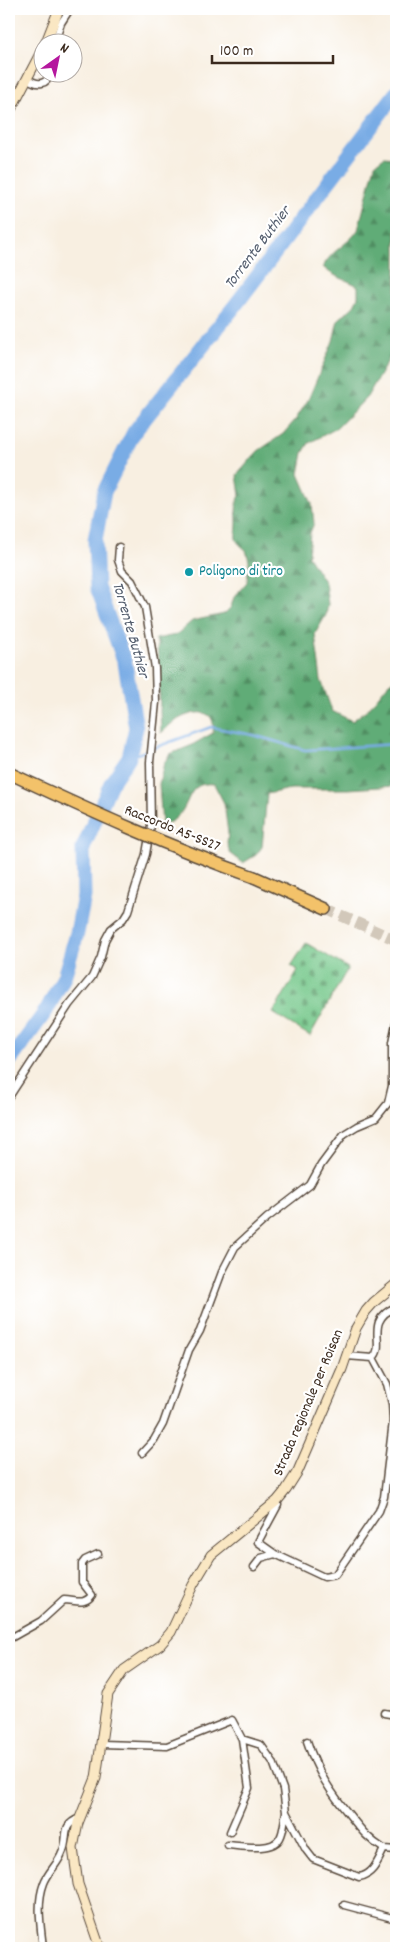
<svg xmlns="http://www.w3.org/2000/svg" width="405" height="1957" font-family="Dekko,sans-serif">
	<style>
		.forest { fill: url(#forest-firs); stroke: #4e6b4a }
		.cemetery { fill: url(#cemetery-stones); stroke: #587954 }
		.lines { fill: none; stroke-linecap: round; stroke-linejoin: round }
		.stream { stroke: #79ace5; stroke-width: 2.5 }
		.river { stroke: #79ace5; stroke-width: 15 }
		.highway-tunnel { stroke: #d2c8ba; stroke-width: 11; stroke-dasharray: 11 5.5; stroke-linecap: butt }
		.street-casing { stroke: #57483b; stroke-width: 9 }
		.secondary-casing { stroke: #57483b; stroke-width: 11 }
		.highway-casing { stroke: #57483b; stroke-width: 14 }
		.street { stroke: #fff; stroke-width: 6 }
		.secondary { stroke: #fae7c3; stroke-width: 9 }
		.highway { stroke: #f3c26a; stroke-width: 11 }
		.highway-bridge-casing { stroke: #57483b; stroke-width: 14; stroke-linecap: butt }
		.highway-bridge { stroke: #f3c26a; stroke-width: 11 }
		.culture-dot { fill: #0f9aa8; stroke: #fff; stroke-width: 2 }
		.labels { text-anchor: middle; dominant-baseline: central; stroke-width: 4.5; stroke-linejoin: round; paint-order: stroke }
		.culture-label { font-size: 15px; fill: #0d838f; stroke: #fff; text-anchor: start }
		.street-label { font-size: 15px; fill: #3b2a1e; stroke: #fff }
		.water-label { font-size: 16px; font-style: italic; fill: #545e6e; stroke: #fff }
	</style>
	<defs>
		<pattern id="forest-firs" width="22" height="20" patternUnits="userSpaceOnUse" patternTransform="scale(1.25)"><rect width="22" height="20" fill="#60ac77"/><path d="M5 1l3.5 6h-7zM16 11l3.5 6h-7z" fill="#508c61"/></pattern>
		<pattern id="cemetery-stones" width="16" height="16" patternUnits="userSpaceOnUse" patternTransform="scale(1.25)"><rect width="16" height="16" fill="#76c88b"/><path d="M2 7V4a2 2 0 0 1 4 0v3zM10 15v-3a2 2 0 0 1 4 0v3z" fill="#62a371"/></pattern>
	</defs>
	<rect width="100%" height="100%" fill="#fff"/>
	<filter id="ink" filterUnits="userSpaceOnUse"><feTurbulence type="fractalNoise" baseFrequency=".02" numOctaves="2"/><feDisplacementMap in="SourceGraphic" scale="10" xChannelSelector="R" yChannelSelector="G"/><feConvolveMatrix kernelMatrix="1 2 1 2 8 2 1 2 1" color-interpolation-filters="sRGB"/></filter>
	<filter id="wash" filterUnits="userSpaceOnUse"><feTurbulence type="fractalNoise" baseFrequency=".0096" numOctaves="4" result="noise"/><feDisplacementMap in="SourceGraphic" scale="20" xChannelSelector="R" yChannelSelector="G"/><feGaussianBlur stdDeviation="1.12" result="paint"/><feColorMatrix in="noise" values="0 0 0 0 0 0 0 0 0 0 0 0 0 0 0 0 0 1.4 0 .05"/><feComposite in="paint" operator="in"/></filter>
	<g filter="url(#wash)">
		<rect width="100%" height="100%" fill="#f8efe1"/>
		<path class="forest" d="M384 157 396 158V347L367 397 337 428 309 443 303 453 299 474 312 504 314 523 310 533 308 556 325 583 328 604 326 615 315 634 321 680 332 711 352 721 368 709 388 684 396 678V786L348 789H291L267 794 262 847 256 855 243 863 230 853 227 843 228 833 224 803 214 784C180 780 196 816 162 825L159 784 164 763 170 754 190 746 213 733C217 707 194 710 177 720 171 723 166 729 161 733L157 643 155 639 176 635 192 621 224 614 231 607 234 597 247 582 249 561 246 550C231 538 237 538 237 522 237 511 234 506 240 496L237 475 258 451 283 434 296 419 308 400 333 341 338 320 353 307 358 297V286C346 279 333 277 323 267 332 249 348 245 358 230L375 164Z"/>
		<path class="cemetery" d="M306 943 348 968 310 1036 273 1013 298 970 291 966Z"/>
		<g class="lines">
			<path class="stream" d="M129 757 211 727 253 735 305 750 396 744"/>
			<path class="river" d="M9 1062 46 1011 64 977 77 933 84 896 83 848 111 783 129 757 136 728 125 663 97 587 95 540 104 492 134 432 234 307 396 93"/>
		</g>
	</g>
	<g filter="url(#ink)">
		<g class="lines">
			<path class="highway-tunnel" d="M326 909 396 940"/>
			<defs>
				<path id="street" d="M55 42 61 23 70 9
					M28 79C37 85 48 86 50 72
					M9 1097 69 1005 92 977 101 957 105 940 111 929 123 919 128 911 146 854 151 825 150 762 156 702 155 668 145 607 132 581 122 571 118 560 119 547
					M346 1356 373 1358C387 1345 363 1321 396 1307
					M142 1453 154 1440 163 1424 189 1350 200 1331 222 1272 235 1247 267 1218 310 1185 321 1165 344 1134 357 1126 376 1118 388 1103 392 1086V1043L396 1023
					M275 1554 258 1542 278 1505 277 1501
					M254 1567 261 1558 275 1554 324 1577 335 1575 379 1511 384 1497 393 1421 392 1404 387 1384 373 1358
					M9 1639 41 1621 64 1600C75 1600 84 1606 92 1595L82 1582V1564L85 1560 98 1554
					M384 1713 396 1715
					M242 1739 261 1745 273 1762 283 1789 286 1812 306 1850 313 1859 359 1877C373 1875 378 1861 384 1849L396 1850
					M307 1741C317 1772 331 1793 351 1817 362 1831 369 1840 384 1849
					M102 1744 167 1746 232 1720 242 1739 249 1788 230 1832
					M228 1845C241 1846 273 1852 280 1838 284 1831 284 1820 286 1812
					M344 1905 396 1919
					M43 1948C41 1927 36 1904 44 1883 48 1872 58 1864 62 1853 70 1837 59 1826 80 1818"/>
				<path id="secondary" d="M46 42 59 9
					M9 113 42 50
					M100 1948 78 1884 73 1848 78 1823 96 1778 108 1694 124 1670 160 1645 171 1632 193 1585 211 1555 277 1501 286 1490 298 1471 342 1369 356 1328 366 1311 374 1302 396 1284"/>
				<path id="highway" d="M254 877 326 909"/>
			</defs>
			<use href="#street" class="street-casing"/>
			<use href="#secondary" class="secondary-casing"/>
			<use href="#highway" class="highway-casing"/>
			<use href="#street" class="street"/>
			<use href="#secondary" class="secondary"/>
			<use href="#highway" class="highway"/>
			<defs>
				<path id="highway-bridge" d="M9 773C90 811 169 847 254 877"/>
			</defs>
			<use href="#highway-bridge" class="highway-bridge-casing"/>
			<use href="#highway-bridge" class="highway-bridge"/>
		</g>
	</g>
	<circle class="culture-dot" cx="189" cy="572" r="5"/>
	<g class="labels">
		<g class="culture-label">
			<text x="199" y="572">Poligono di tiro</text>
		</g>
		<g class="street-label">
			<text transform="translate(172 829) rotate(22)">Raccordo A5-SS27</text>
			<text transform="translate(309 1403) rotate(-67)">Strada regionale per Roisan</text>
		</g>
		<g class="water-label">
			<text transform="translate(258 248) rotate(-53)">Torrente Buthier</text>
			<text transform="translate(130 630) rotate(74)">Torrente Buthier</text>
		</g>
	</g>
	<rect width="405" height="1957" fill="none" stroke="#fff" stroke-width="30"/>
	<g transform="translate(58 58) rotate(33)"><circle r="24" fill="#ffffff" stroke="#b1aaa5"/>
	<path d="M0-4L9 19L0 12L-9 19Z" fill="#b5179e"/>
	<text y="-8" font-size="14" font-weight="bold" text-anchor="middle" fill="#3b2a1e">N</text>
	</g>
	<path d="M212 55v8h121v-8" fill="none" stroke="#3b2a1e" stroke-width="2.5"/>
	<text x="220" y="55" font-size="15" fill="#3b2a1e" stroke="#ffffff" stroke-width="4" paint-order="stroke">100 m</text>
</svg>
